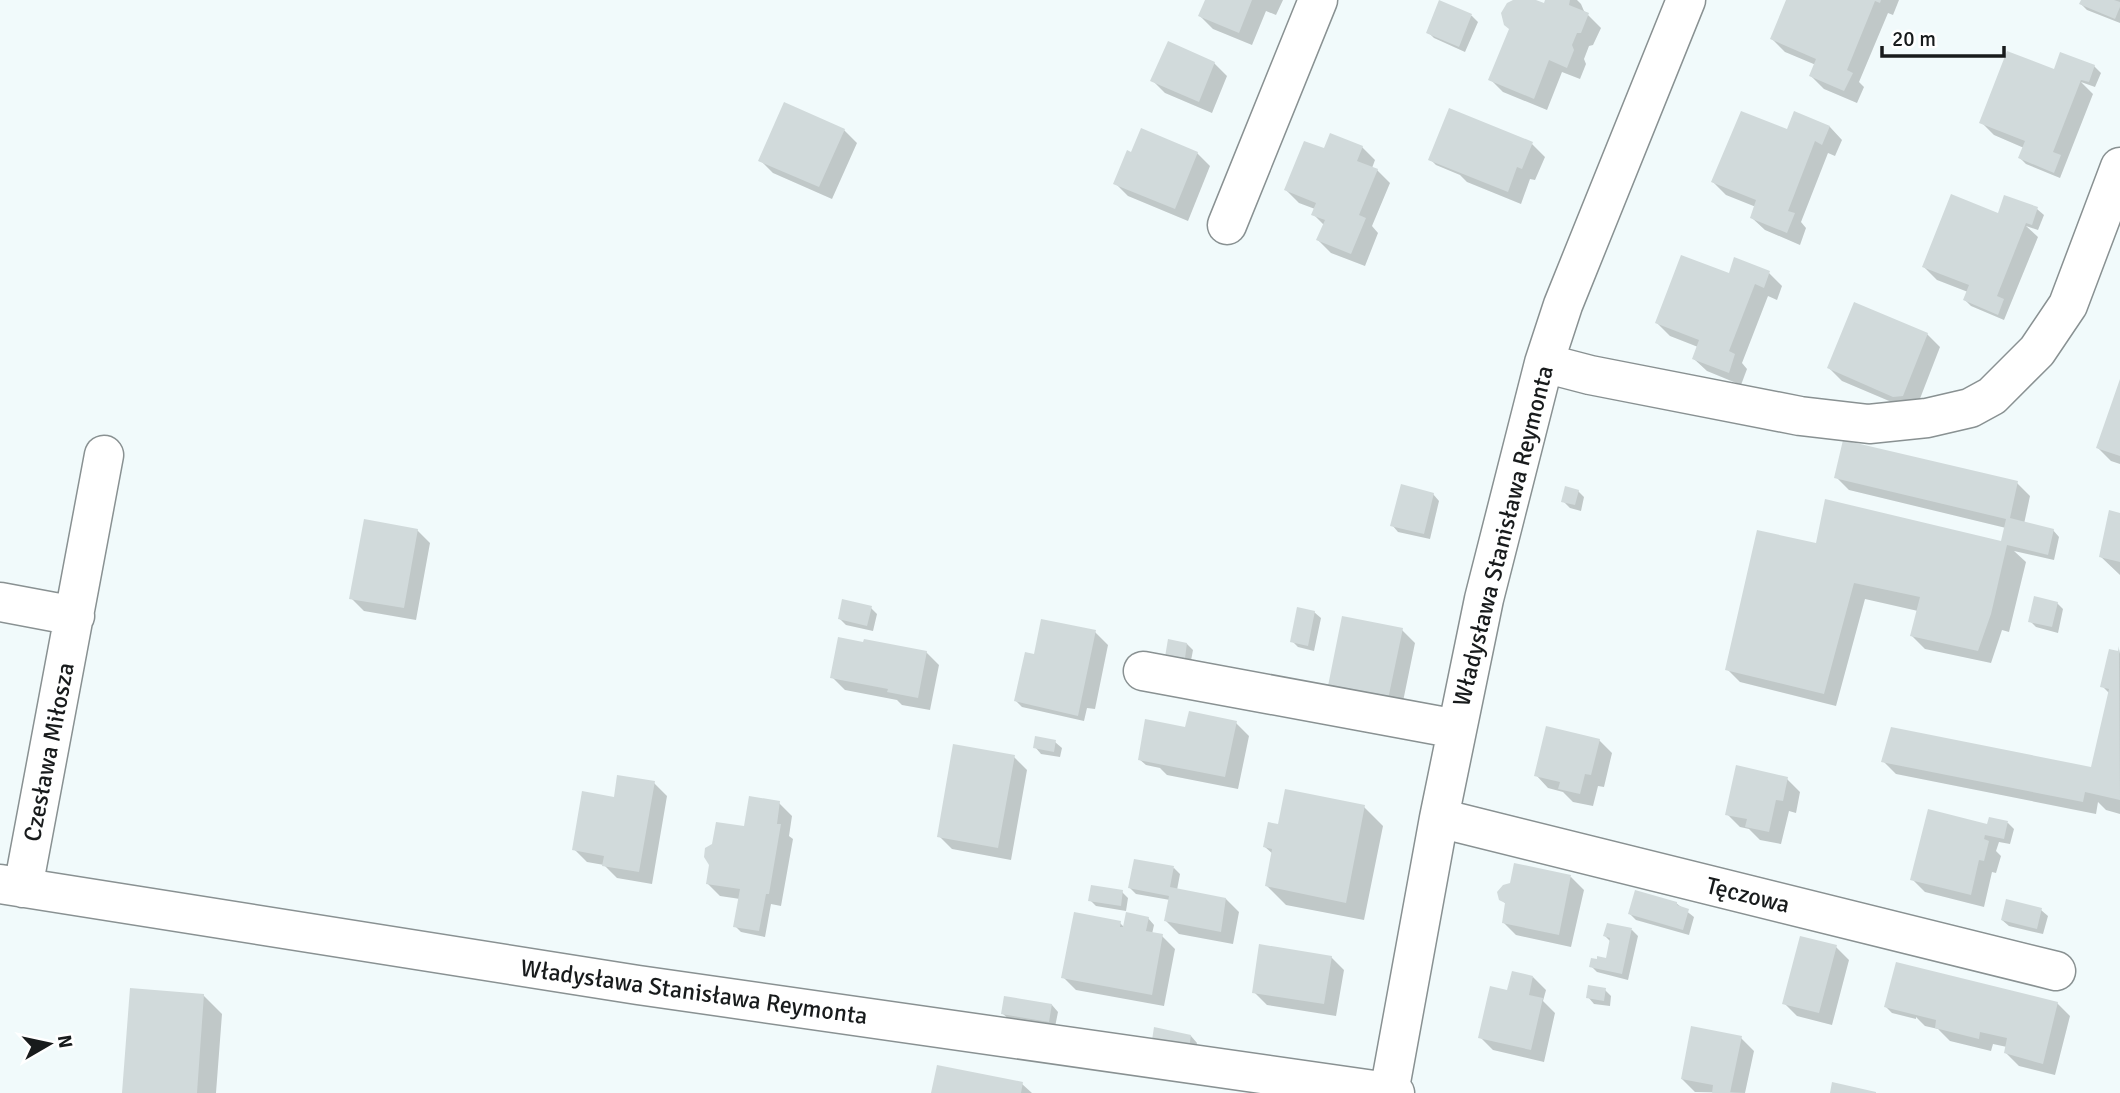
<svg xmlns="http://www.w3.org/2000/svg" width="2120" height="1093" font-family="Signika,sans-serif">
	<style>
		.shadow { fill: #0003 }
		.building { fill: #d1dadb }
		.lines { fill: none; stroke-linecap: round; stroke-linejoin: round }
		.minor-casing { stroke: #899192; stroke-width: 41 }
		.minor { stroke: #fff; stroke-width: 38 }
		.labels { text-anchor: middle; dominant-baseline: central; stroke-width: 6; stroke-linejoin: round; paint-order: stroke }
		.street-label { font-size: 24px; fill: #181b1c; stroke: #fff }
	</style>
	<rect width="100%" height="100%" fill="#f1fafb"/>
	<path class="shadow" d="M1207 0H1283L1276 15 1266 11 1252 45 1213 29 1200 16Z
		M1523 0H1531L1545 6 1547 0H1577L1581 4 1584 11 1601 28 1593 45 1589 46 1584 59 1586 64 1580 79 1562 72 1547 110 1503 92 1490 79Z
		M1788 0H1899L1893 15 1888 13 1859 82 1864 87 1857 103 1824 89 1811 76 1816 65 1785 52 1772 39Z
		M2083 0H2120V23L2087 10 2081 4Z
		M1440 3 1472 16 1478 22 1465 52 1434 38 1428 32Z
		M1214 63 1227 76 1212 113 1165 93 1152 80Z
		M2094 66 2101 73 2095 87 2081 82 2093 94 2060 178 2026 164 2020 158 2024 148 1994 135 1981 122 2055 72Z
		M1795 114 1830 127 1842 140 1835 156 1828 153 1801 222 1806 228 1800 245 1765 230 1752 218 1756 207 1726 195 1713 182 1788 131Z
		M844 130 857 143 832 199 773 173 760 160Z
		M1532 144 1545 157 1535 180 1530 179 1521 204 1467 182 1460 175 1436 165 1430 159Z
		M1362 147 1375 160 1372 168 1377 170 1390 183 1372 226 1378 233 1365 266 1331 253 1318 240 1324 225 1313 214 1315 209 1299 203 1286 190 1325 151Z
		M1197 153 1210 166 1188 221 1128 196 1115 183Z
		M2005 197 2037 209 2044 215 2038 230 2026 226 2038 237 2004 320 1971 306 1965 300 1968 292 1937 280 1924 267 1999 215Z
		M1735 260 1769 273 1782 286 1777 300 1768 296 1742 363 1747 369 1741 385 1707 371 1694 359 1698 347 1670 336 1657 323 1730 275Z
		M1927 334 1940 347 1916 409H1908L1842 381 1829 368Z
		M2120 384V464L2111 461 2098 448Z
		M1836 477 2017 483 2030 496 2024 524 2053 530 2059 537 2054 560 2014 551 2026 562 2009 632 2002 630 1991 663 1925 649 1912 636 1918 611 1865 599 1836 706 1740 682 1727 669 1815 544 2003 542 2006 528 1849 490Z
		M1578 491 1584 497 1581 511 1570 508 1563 501Z
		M1433 494 1439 501 1430 539 1398 532 1392 525Z
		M2120 515V575L2100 556Z
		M417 530 430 543 416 620 364 611 351 598Z
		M2057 603 2063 609 2058 633 2036 627 2030 621Z
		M871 608 877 614 873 631 846 625 840 619Z
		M1314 612 1321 618 1314 651 1298 647 1292 641Z
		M1402 630 1415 643 1399 721 1341 709Z
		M1095 632 1108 645 1095 709 1087 708 1084 721 1022 707 1016 701 1036 656Z
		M1170 641 1187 644 1193 650 1189 671Z
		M2120 649V814L2106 810 2098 802 2096 814 1896 774 1883 761 2092 769 2110 694 2102 686 2110 651 2119 654Z
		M926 652 939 665 930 710 902 705 897 700 845 690 832 677Z
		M1236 723 1249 736 1238 789 1167 775 1160 768 1146 765 1139 759 1186 729Z
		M1599 740 1612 753 1604 787 1598 786 1593 806 1573 802 1563 792 1548 788 1536 775Z
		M1055 742 1062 748 1060 757 1041 754 1035 747Z
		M1014 757 1027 770 1011 860 952 849 939 836Z
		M1787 779 1800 792 1796 813 1789 811 1781 844 1760 840 1749 829 1740 827 1727 814Z
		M654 783 667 796 652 884 617 878 604 865 587 862 574 849 615 799Z
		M779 803 792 816 789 836 793 839 781 906 771 904 765 937 741 932 735 926 740 899 720 896 707 883 746 828Z
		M1364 807 1383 826 1364 920 1286 905 1267 886 1273 854 1265 847 1279 826Z
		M2008 823 2014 829 2010 844 1999 842 1996 851 2001 856 1996 873 1992 872 1984 907 1925 892 1912 879 1989 826Z
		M1174 868 1180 874 1177 890 1226 899 1239 912 1233 944 1179 934 1166 921 1170 900 1136 894 1130 888Z
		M1571 877 1584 890 1571 947 1516 935 1503 922 1507 905 1501 899Z
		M1122 892 1128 898 1126 911 1096 906 1090 900Z
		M1676 903 1694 917 1689 935 1636 920 1630 914Z
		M2041 910 2048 916 2043 934 2009 926 2002 920Z
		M1148 918 1154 925 1152 934 1162 936 1175 949 1164 1006 1076 990 1063 977 1120 923 1125 928Z
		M1632 930 1638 936 1628 980 1597 972 1591 966 1607 960 1611 942 1605 936Z
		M1836 947 1849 960 1832 1025 1797 1016 1784 1003Z
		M1331 957 1344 970 1336 1016 1267 1005 1254 992Z
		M1533 977 1546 990 1543 1001 1555 1013 1544 1062 1493 1050 1480 1037 1509 993Z
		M1605 990 1611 996 1610 1006 1594 1004 1588 997Z
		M203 995 222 1014 216 1093H124Z
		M2057 1003 2070 1016 2055 1075 2019 1066 2006 1053 2007 1047 1993 1044 1991 1051 1950 1041 1938 1029 1925 1026 1916 1017V1019L1892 1013 1886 1007Z
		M1052 1005 1058 1012 1055 1027 1010 1020 1003 1014Z
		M1156 1029 1191 1036 1197 1043 1194 1060Z
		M1741 1038 1754 1051 1745 1093 1695 1092 1682 1079Z
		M1022 1084 1032 1093H933Z"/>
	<path class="building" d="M1205 0H1252L1239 33 1198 16Z
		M1439 0 1472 14 1459 47 1426 33Z
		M1513 0H1536L1544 3 1545 0H1570L1569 5 1589 13 1581 33H1577L1572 45 1574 50 1567 68 1549 60 1534 99 1488 80 1509 29 1504 25 1501 13 1507 3Z
		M1786 0H1881L1880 3 1875 1 1847 70 1853 73 1844 91 1809 76 1816 59 1770 39Z
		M2081 0H2114L2120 2V7L2115 19 2079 4Z
		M1168 41 1215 62 1199 102 1150 81Z
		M2007 51 2054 69 2060 52 2095 65 2089 82 2081 80 2053 152 2061 155 2054 173 2018 158 2025 141 1979 123Z
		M784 102 845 129 819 187 758 161Z
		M1449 108 1533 142 1522 169 1517 167 1508 192 1428 160Z
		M1741 111 1787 129 1794 111 1830 126 1822 145 1815 141 1788 211 1795 213 1787 233 1750 218 1756 200 1711 182Z
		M1141 128 1198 152 1175 209 1113 184 1127 150 1131 152Z
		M1330 133 1363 146 1357 161 1378 169 1359 215 1366 218 1351 254 1316 240 1325 220 1311 215 1316 203 1284 190 1304 141 1324 148Z
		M1951 194 1998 213 2004 195 2038 207 2032 225 2026 223 1997 296 2004 299 1998 315 1963 300 1969 285 1922 267Z
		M1681 255 1729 273 1734 257 1770 271 1764 288 1755 284 1729 351 1735 354 1729 373 1692 359 1699 340 1655 323Z
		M1854 302 1928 333 1903 396 1893 397 1827 368Z
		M2120 379V456L2096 448Z
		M1843 440 2018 481 2010 518 2054 529 2048 555 2007 545 1991 614 1978 651 1910 636 1920 597 1854 583 1824 694 1725 670 1757 530 1816 543 1825 499 2001 541 2006 519 1834 478Z
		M1401 484 1434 493 1424 534 1390 526Z
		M1565 486 1579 490 1575 505 1561 502Z
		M2109 510 2120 513V562L2099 557Z
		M364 519 418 529 404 608 349 599Z
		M2034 596 2058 602 2052 627 2028 622Z
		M842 599 872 606 867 626 838 619Z
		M1297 607 1315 611 1308 646 1290 642Z
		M1342 616 1403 628 1386 709 1326 696Z
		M1041 619 1096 630 1078 716 1014 701 1025 652 1034 654Z
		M838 637 863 642 864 639 927 651 918 698 887 692 888 689 830 678Z
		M1168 639 1187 643 1184 666 1164 663Z
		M2119 646 2120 800 2085 792 2083 802 1881 762 1891 727 2091 767 2109 689 2100 687 2109 649 2118 651Z
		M1189 711 1237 721 1225 777 1138 760 1145 719 1185 727Z
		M1546 726 1600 739 1591 775 1585 774 1580 794 1558 789 1560 782 1534 776Z
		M1035 736 1056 740 1054 752 1033 748Z
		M953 744 1015 755 998 848 937 837Z
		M1736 765 1788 777 1783 801 1776 800 1769 832 1745 827 1747 819 1725 815Z
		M617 775 655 781 639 872 602 866 604 856 572 850 582 791 614 797Z
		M1285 789 1365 805 1346 903 1265 886 1272 849 1263 847 1268 822 1278 824Z
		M749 796 780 801 777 824H781L769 894H766L759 931 733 927 740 889 706 884 709 865 704 857 705 848 712 844 716 822 744 826Z
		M1928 809 1987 824 1989 817 2008 821 2004 839 1985 835 1984 839 1989 841 1984 861 1979 860 1971 895 1910 880Z
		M1134 859 1174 866 1170 887 1226 898 1221 932 1164 921 1169 896 1128 888Z
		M1514 863 1571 875 1559 935 1502 923 1505 903 1499 900 1497 892 1503 885 1510 883Z
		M1091 885 1123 890 1121 906 1088 901Z
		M1635 890 1677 902V905L1689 909 1683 930 1628 914Z
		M2006 899 2042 908 2037 929 2001 920Z
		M1074 912 1121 921 1120 927H1123L1126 912 1149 917 1146 931 1163 934 1152 995 1061 978Z
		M1607 923 1632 928 1622 974 1589 967 1591 958 1597 959V956L1606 958 1610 938 1603 936Z
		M1800 936 1837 945 1819 1013 1782 1004Z
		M1259 944 1332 956 1324 1004 1252 993Z
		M1896 962 2058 1002 2043 1064 2004 1053 2007 1038 1980 1032 1979 1039 1935 1028 1936 1020 1884 1007Z
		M1512 971 1533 976 1529 995 1543 998 1531 1050 1478 1038 1490 986 1507 990Z
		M1588 985 1606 988 1604 1001 1586 998Z
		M130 988 204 994 197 1093H122Z
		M1004 996 1052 1004 1049 1022 1001 1014Z
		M1691 1026 1742 1036 1730 1093H1712L1713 1085 1681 1079Z
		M1154 1027 1191 1035 1188 1055 1151 1047Z
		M937 1065 1023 1082 1021 1093H931Z
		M1832 1082 1876 1092V1093H1830Z"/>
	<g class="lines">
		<defs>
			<path id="minor" d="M1227 225 1318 0
				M1544 363 1590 375 1800 416 1869 424 1927 418 1970 408 1992 396 2037 351 2068 305 2120 167
				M0 602 75 616
				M1143 671 1457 729
				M1439 818 2056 971
				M0 884 638 985 1395 1093
				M23 888 104 455
				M1389 1093 1439 818 1484 599 1544 363 1563 305 1686 0"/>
		</defs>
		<use href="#minor" class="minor-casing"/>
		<use href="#minor" class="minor"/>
	</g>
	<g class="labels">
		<g class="street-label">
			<text transform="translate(1503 536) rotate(-76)">Władysława Stanisława Reymonta</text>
			<text transform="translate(49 752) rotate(-79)">Czesława Miłosza</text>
			<text transform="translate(1748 895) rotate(14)">Tęczowa</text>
			<text transform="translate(694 992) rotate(8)">Władysława Stanisława Reymonta</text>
		</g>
	</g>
	<g transform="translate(49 1044) rotate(81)" stroke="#ffffff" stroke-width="5" paint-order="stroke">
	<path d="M0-5L12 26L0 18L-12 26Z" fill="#181b1c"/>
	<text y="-10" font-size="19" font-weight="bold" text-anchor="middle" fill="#181b1c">N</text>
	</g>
	<path d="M1882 46v10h122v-10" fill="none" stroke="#181b1c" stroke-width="3.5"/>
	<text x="1892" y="46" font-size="21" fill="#181b1c" stroke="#ffffff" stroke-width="5" paint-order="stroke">20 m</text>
</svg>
